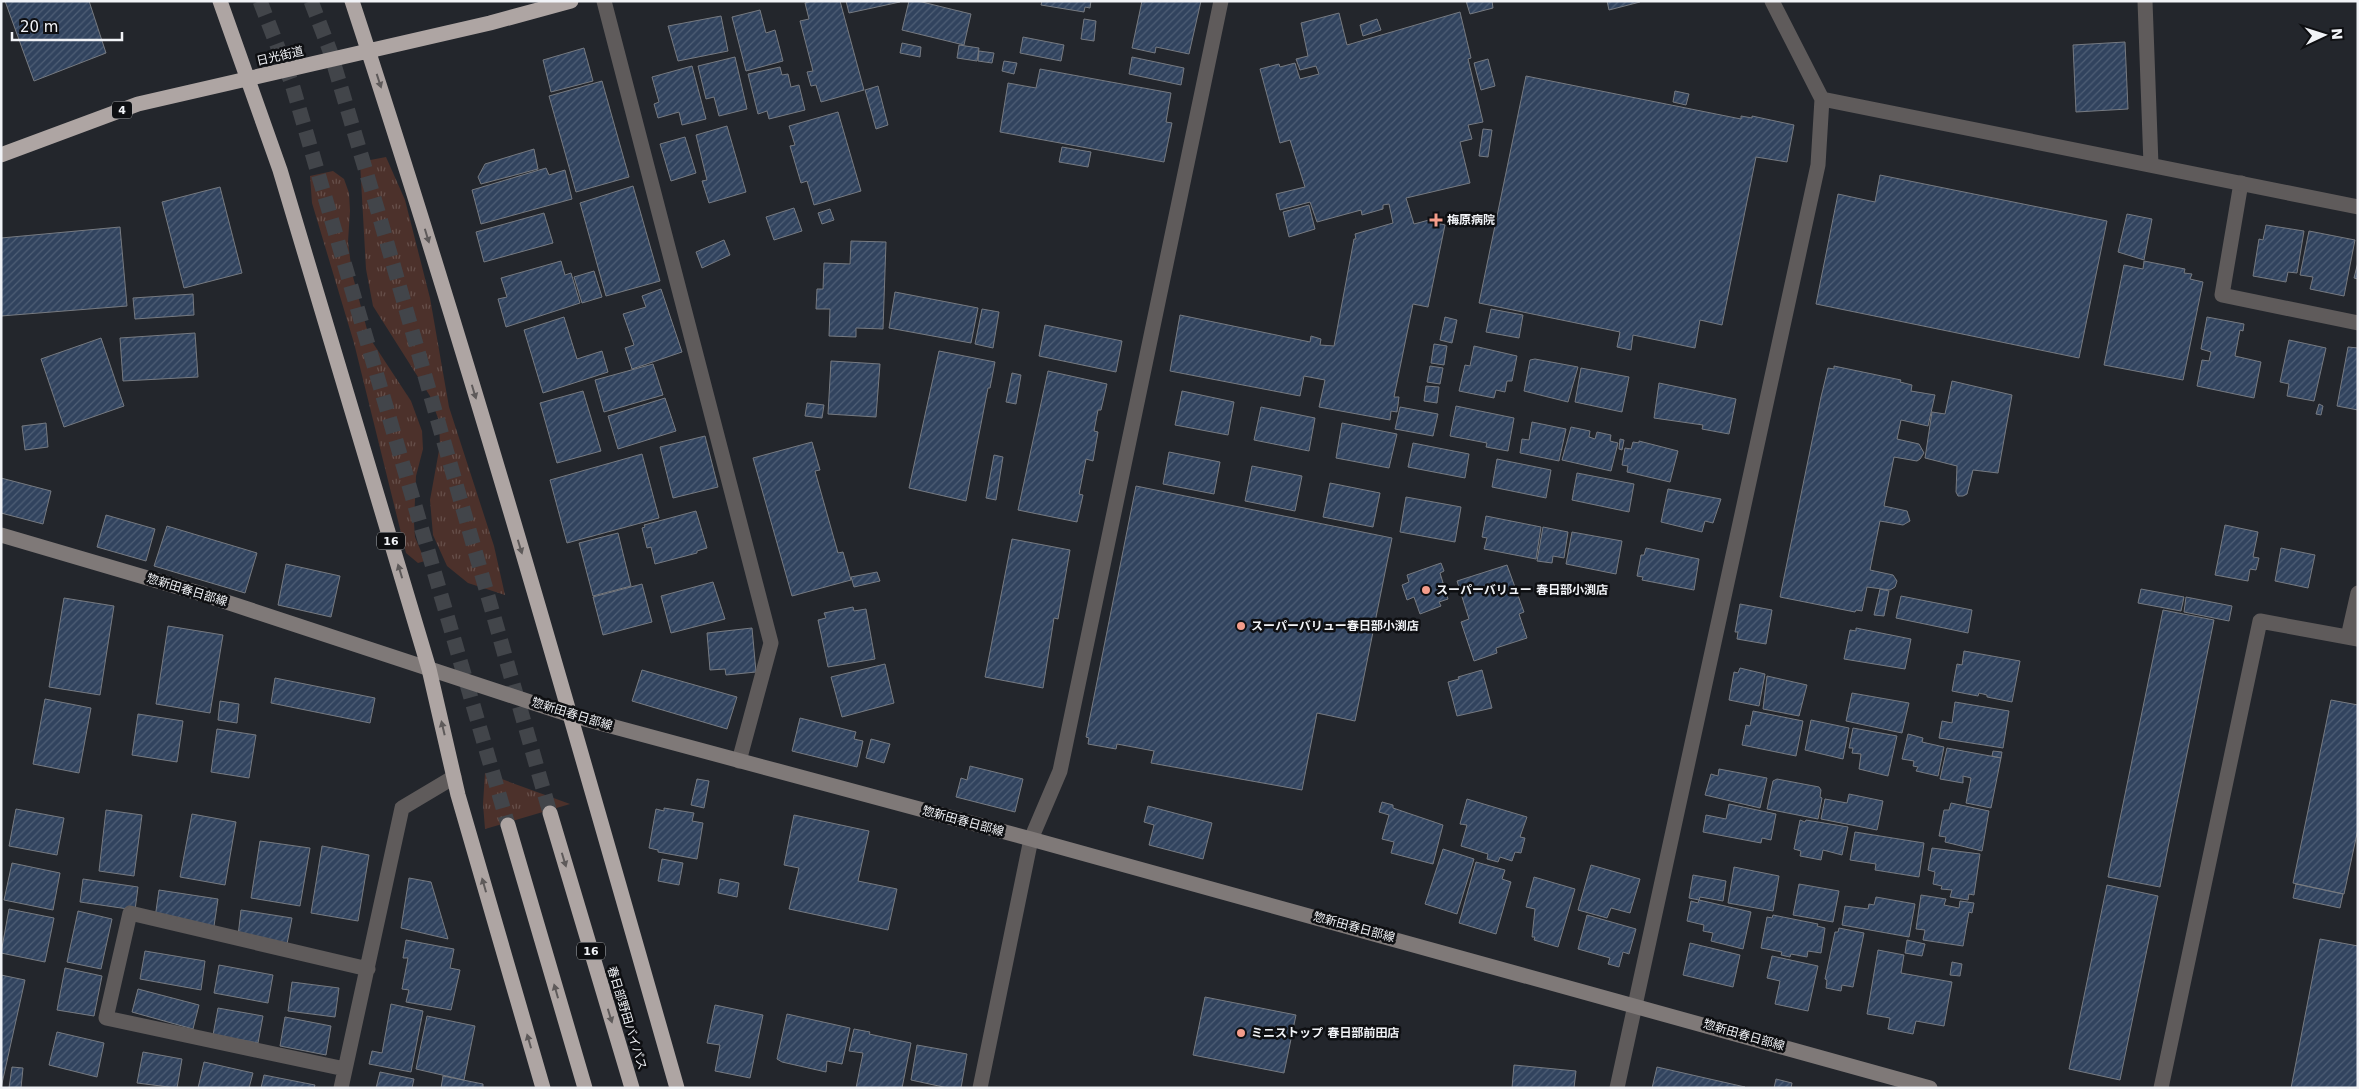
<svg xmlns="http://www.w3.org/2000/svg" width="2359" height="1089" font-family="'DejaVu Sans','Noto Sans JP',sans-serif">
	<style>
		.grass { fill: url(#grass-tufts) }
		.building { fill: url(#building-hatch); stroke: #767a81 }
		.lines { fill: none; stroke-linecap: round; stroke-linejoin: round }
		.highway-tunnel { stroke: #42454a; stroke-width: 15; stroke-dasharray: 15 8; stroke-linecap: butt }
		.lane { stroke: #5f5b5b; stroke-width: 15 }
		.street { stroke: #5f5b5b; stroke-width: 15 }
		.secondary { stroke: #7f7978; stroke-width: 15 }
		.highway { stroke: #aea5a3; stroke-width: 15 }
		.oneway { fill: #5e5a5a }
		.poi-dot { fill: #f49d8b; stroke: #0e0f12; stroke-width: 2 }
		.labels { text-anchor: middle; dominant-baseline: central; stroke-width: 5; stroke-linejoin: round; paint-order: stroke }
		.shield { fill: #0e0f12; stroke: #adafb2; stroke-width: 1 }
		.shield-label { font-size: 11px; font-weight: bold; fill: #f1f3f7 }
		.street-label { font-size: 12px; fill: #f1f3f7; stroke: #0e0f12 }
		.poi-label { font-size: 12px; font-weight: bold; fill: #f1f3f7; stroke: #0e0f12; text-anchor: start }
	</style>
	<defs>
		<pattern id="grass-tufts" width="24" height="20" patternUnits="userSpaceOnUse" patternTransform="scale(1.25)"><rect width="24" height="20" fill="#4c312b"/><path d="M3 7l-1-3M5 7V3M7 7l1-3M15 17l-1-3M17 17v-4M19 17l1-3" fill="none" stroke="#664f4a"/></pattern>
		<pattern id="building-hatch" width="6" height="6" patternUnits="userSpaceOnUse" patternTransform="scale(1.25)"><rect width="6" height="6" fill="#31435e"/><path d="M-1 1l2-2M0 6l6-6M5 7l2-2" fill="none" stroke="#4f5f76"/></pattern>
	</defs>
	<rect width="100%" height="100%" fill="#23262c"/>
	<path class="grass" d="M386 157 405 200 430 298 449 407 494 546 505 595 468 583 447 566 433 535 430 500 440 445 439 421 430 396 373 306 366 269 360 162Z
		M333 171 344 179 349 193 350 211 348 242 352 273 369 337 411 401 422 431 423 449 416 476 414 523 415 537 425 561 418 563 406 553 354 343 312 203 310 176Z
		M485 773 570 804 485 829 483 804Z"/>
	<path class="building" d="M5 1H89L106 53 34 81Z
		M812 1H840L864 90 821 102 816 85 811 86 807 72 813 71 800 21 809 19 805 3Z
		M846 1H900V2L849 13Z
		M909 1H918L971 14 964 45 902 30Z
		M1042 1H1091L1090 8 1085 7 1084 12 1041 5Z
		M1142 1H1201L1189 54 1156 47 1155 53 1132 48Z
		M1466 1H1492L1493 8 1470 14Z
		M1607 1H1640V2L1609 10Z
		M760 10 766 33 775 30 783 61 746 71 732 17Z
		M1460 12 1471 58 1468 59 1483 122 1468 125 1472 139 1460 142 1470 183 1406 198 1414 224 1429 220 1445 225 1428 307 1413 304 1394 397H1399L1397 412 1391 411 1390 420 1319 407 1325 380 1304 376 1300 396 1170 371 1180 315 1310 342 1311 336 1321 339 1320 345 1334 346 1354 239H1356L1355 234 1393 223 1389 204 1383 205V209L1362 215 1361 210 1317 222 1310 202 1280 210 1276 194 1305 187 1290 140 1280 143 1260 69 1279 64 1280 67 1295 63 1300 79 1319 74 1316 66 1300 70 1296 59 1308 56 1301 23 1339 13 1347 45Z
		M721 16 728 51 678 61 668 26Z
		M1084 19 1096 21 1094 41 1081 39Z
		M1377 19 1381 30 1363 36 1360 25Z
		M1023 37 1064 45 1061 61 1020 53Z
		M2125 42 2128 109 2076 112 2073 45Z
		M902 43 921 47 920 57 900 53Z
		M959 45 979 48 977 61 957 58Z
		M584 48 593 81 551 92 543 60Z
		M979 51 994 53 992 63 978 61Z
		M735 57 747 109 719 116 714 97 706 99 698 66Z
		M1132 57 1184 68 1181 85 1129 74Z
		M1488 59 1495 86 1481 90 1474 63Z
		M1004 61 1017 63 1014 74 1002 71Z
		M692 66 706 119 682 125 679 112 658 118 654 104 659 102 652 77Z
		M780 67 782 75 788 74 791 87 799 85 805 110 769 119 767 111 758 114 748 74Z
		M1040 69 1171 93 1166 122 1172 123 1164 162 1000 132 1008 83 1036 88Z
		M1526 76 1741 119V116L1752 118V116L1794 125 1787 162 1756 157 1722 325 1700 320 1695 348 1633 335 1631 350 1617 347 1620 332 1479 303Z
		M602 81 629 177 576 192 549 96Z
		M878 86 888 125 876 129 865 90Z
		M1675 91 1689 94 1686 105 1673 102Z
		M838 112 861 191 814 205 807 181 801 183 790 146 795 145 789 126Z
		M727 126 746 192 709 203 702 181 707 180 696 135Z
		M1483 129 1492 130 1488 157 1479 156Z
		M685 137 696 173 671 181 660 144Z
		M1062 147 1091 152 1088 167 1059 162Z
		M534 149 538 169 481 184 478 177 485 164Z
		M546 168 549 175 565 170 572 199 481 224 472 190Z
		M1880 175 2107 221 2079 358 1816 304 1838 194 1875 202Z
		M633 186 660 281 606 296 580 203Z
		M220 187 242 273 184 288 162 202Z
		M1309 205 1315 229 1289 237 1283 212Z
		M794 208 802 231 774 240 766 217Z
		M830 209 834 220 822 224 818 213Z
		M544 213 553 243 484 262 476 232Z
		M2127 214 2152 219 2144 260 2118 252Z
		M2266 225 2304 231 2297 273 2288 272 2286 282 2253 276 2259 239 2263 240Z
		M120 227 127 306 1 316V238Z
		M2309 231 2355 240 2344 296 2310 289 2313 277 2300 275Z
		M724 240 730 255 702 268 696 252Z
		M851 241 886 242 883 329 856 328V337L829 336 830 309H816L817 289H823L824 263 850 264Z
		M561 261 565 275 571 273 580 303 506 327 498 299 507 297 501 278Z
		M2144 261 2185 269 2184 273 2192 274 2190 279 2203 282 2183 380 2104 365 2124 265 2143 269Z
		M2358 262V279L2354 278Z
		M594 271 602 297 582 303 574 277Z
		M661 289 682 352 632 369 625 348 634 345 623 314 646 307 642 296Z
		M895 292 978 308 971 343 889 328Z
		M193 294 194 315 135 319 133 298Z
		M982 309 999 312 993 348 975 344Z
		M1491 309 1523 315 1519 338 1486 332Z
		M564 317 577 359 602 351 608 372 543 393 524 330Z
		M1445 317 1457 320 1452 343 1440 340Z
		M2207 317 2244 324 2243 331 2240 330 2235 356 2261 362 2254 398 2197 386 2202 360 2209 361 2211 352 2201 349Z
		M1045 325 1122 341 1116 372 1039 356Z
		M195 333 198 377 123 381 120 338Z
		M101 338 124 406 64 427 41 359Z
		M2289 340 2326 348 2314 401 2287 396 2289 384 2280 382Z
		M1434 344 1447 346 1444 365 1431 363Z
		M1474 346 1517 356 1512 381H1507L1505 392 1496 390 1494 398 1459 391 1465 365 1470 366Z
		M2348 347 2358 348V410L2337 406Z
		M939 351 995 362 990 388H988L966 501 909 488Z
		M1535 359 1578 367 1568 402 1524 391 1530 360Z
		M831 361 880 364 876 417 828 414Z
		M653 364 663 395 604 412 595 380Z
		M1430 366 1443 368 1440 384 1427 382Z
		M1834 366 1901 380 1900 382 1912 385 1911 391 1935 395 1928 426 1901 420 1897 439 1919 444 1924 453 1920 459 1917 461 1894 457 1884 506 1907 511 1910 521 1903 525 1880 521 1870 570 1893 575 1897 581 1895 587 1890 590 1867 587 1862 611 1856 610 1855 612 1780 597 1821 397 1828 368 1834 369Z
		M1581 368 1629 377 1622 412 1575 402Z
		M1048 371 1107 384 1101 410H1098L1094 431 1098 432 1093 461 1086 459 1079 494 1083 495 1077 522 1018 510Z
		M1012 373 1021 375 1016 404 1006 402Z
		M1952 381 2012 395 1998 473 1973 470 1967 494 1963 496H1958L1956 492 1957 466 1925 458 1932 412 1945 414Z
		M1659 383 1736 399 1729 434 1702 429 1703 425 1654 418Z
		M1426 386 1439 387 1437 403 1424 401Z
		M583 391 601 451 557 463 540 403Z
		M1182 391 1234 402 1228 435 1175 425Z
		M665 398 676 431 618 449 608 416Z
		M807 403 824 405 822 418 805 416Z
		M2319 404 2323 406 2321 415 2316 414Z
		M1456 406 1514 418 1508 451 1486 447 1487 443 1450 436Z
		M1261 407 1315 418 1309 451 1254 440Z
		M1400 407 1438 414 1433 436 1395 429Z
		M1532 422 1566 429 1559 461 1520 453 1522 439 1529 440Z
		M46 423 48 447 25 450 22 426Z
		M1342 423 1397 434 1389 468 1336 458Z
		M1571 427 1590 431 1589 437 1595 439 1597 432 1611 435 1610 441 1618 443 1611 471 1562 460Z
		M705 436 718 487 673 498 660 447Z
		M1620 439 1624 440 1622 450 1619 449Z
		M1639 441 1678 451 1670 482 1627 472 1628 466 1622 465 1625 448 1631 449 1633 442 1639 443Z
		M812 442 820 470 815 471 838 553 843 552 851 580 792 596 753 458Z
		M1413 443 1469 454 1465 478 1408 467Z
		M1169 452 1220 462 1214 494 1163 484Z
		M642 454 659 518 567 543 550 480Z
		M994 455 1003 457 996 500 986 498Z
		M1497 459 1551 470 1546 498 1492 487Z
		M1252 466 1302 476 1295 511 1245 501Z
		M1577 473 1634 484 1629 512 1572 500Z
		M1 478 51 491 43 524 1 513Z
		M1330 483 1380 493 1373 527 1323 517Z
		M1136 486 1392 538 1355 721 1317 713 1302 790 1151 763 1154 751 1117 744 1116 749 1088 744 1089 738 1086 737Z
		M1668 489 1721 499 1713 523 1705 521 1702 532 1661 522Z
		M1406 497 1461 507 1455 542 1400 532Z
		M696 511 707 548 697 551V553L655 564 651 547 647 548 642 528 645 527 644 525Z
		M106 515 155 529 146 561 97 547Z
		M1486 516 1541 527 1536 559 1484 549 1487 538 1482 537Z
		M2225 525 2258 532 2253 557 2259 558 2256 570 2250 569 2248 581 2215 575Z
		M167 526 257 553 245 593 154 566Z
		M1543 527 1568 532 1564 558 1553 556 1552 563 1537 561Z
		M1572 532 1622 541 1616 574 1566 564Z
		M618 533 631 586 593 596 579 543Z
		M1012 539 1070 550 1058 619 1054 618 1043 688 985 677Z
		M1646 548 1699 559 1694 590 1642 580 1643 577 1637 576 1641 555H1644Z
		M2281 548 2315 555 2308 588 2275 581Z
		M1441 563 1444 571 1440 573 1448 599 1439 602 1441 606 1420 614 1414 597 1407 600 1402 585 1409 582 1407 575Z
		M286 564 340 576 331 617 278 605Z
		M1507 565 1524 612 1519 614 1527 638 1496 648 1497 653 1474 661 1461 622 1469 619 1457 581Z
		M877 572 880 581 854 587 851 577Z
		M713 582 725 619 671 633 661 596Z
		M642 584 652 622 603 635 593 597Z
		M1880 589 1889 591 1884 616 1874 615Z
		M2141 589 2184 597 2181 611 2138 603Z
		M1901 596 1972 610 1968 633 1896 618Z
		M2186 597 2232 606 2229 621 2184 612Z
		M64 598 114 606 100 695 49 687Z
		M1740 604 1772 610 1766 644 1737 639 1738 632H1735Z
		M853 607 854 611 866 609 875 659 828 667 818 620 826 618 824 613Z
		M2163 610 2214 620 2160 887 2108 877Z
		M168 626 223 635 210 713 156 704Z
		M752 628 756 672 726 675 725 669 710 670 707 633Z
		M1856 628 1911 639 1905 669 1844 659 1850 630 1856 631Z
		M1964 651 2020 661 2012 702 1987 697V695L1979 693 1978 696 1952 691 1957 664 1962 665Z
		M885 664 894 703 842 717 831 677Z
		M1740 668 1765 674 1759 706 1729 700 1734 672 1738 673Z
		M642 670 737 697 727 729 632 701Z
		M1482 670 1492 708 1457 716 1448 682 1459 679 1458 677Z
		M1767 676 1807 685 1799 716 1763 709Z
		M275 678 375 698 370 723 271 703Z
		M1852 693 1909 703 1902 733 1846 721Z
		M45 699 91 708 79 773 33 764Z
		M2331 700 2358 705V829L2344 894 2293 883Z
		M220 701 239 704 237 723 218 720Z
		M1955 702 2009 711 2003 748 1939 738 1942 721 1952 723Z
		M1753 711 1803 721 1796 756 1742 745 1746 725 1750 726Z
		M138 714 183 721 177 762 132 755Z
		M800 718 856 732 854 739 863 741 857 767 792 751Z
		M1811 720 1849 728 1843 759 1805 750Z
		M1853 728 1897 736 1888 776 1859 769 1861 754 1852 753 1853 748H1849Z
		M217 729 256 735 249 778 211 772Z
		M1908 734 1923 738 1922 742 1944 747 1938 776 1916 771 1918 767 1913 766 1914 761 1902 759Z
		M871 739 890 744 884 763 866 758Z
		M1947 748 2001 758 1991 808 1966 803 1971 778 1963 776V783L1940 779Z
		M1993 751 2002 752 2001 758 1992 756Z
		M970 766 1023 779 1015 812 956 797 961 778 967 780Z
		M1719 769 1767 778 1760 808 1705 795 1711 774 1718 776Z
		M697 779 709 781 704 808 691 805Z
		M1777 779 1819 787 1821 790 1820 797 1822 798 1818 819 1767 809 1773 781Z
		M1849 794 1883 801 1877 830 1821 819 1825 799 1847 803Z
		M1467 799 1527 817 1520 837 1525 838 1521 853 1515 852 1512 861 1500 857 1498 862 1487 859 1488 854 1461 846 1467 825 1460 824Z
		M1382 802 1393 805V808L1443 825 1433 864 1391 853 1394 842 1382 839 1389 815 1379 812Z
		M1951 803 1989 811 1982 851 1945 842 1946 837 1939 836 1944 810H1949Z
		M1729 804 1776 814 1771 840 1762 838 1761 843 1703 832 1706 815 1726 819Z
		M1148 806 1212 823 1203 859 1149 845 1154 825 1144 822Z
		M664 808 694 813 692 821 703 823 697 859 658 852V850L649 848 656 809 664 811Z
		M16 809 64 818 57 855 9 846Z
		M106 810 142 815 134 876 99 871Z
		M192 814 236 822 225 885 180 877Z
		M794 815 869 831 858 881 897 889 888 930 789 909 799 868 784 865Z
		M1800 820 1805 822 1806 820 1848 827 1842 855 1823 850 1821 860 1800 856 1801 851 1794 849Z
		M1855 832 1924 843 1919 877 1875 870 1876 864 1850 860Z
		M260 841 310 848 300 906 251 898Z
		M322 846 369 855 358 921 311 913Z
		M1932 848 1980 854 1974 895 1969 894 1968 900 1950 897 1952 890 1941 889 1942 886 1933 884 1935 872 1928 870Z
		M1443 849 1474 859 1457 914 1425 904Z
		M662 859 683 863 679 885 658 881Z
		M1476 862 1505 870 1502 879 1511 882 1496 934 1459 923Z
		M12 863 60 873 53 910 4 900Z
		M1591 865 1640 879 1630 913 1611 908 1607 918 1578 910Z
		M1734 867 1779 876 1773 911 1728 903Z
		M1693 875 1726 881 1723 901 1700 897 1699 900 1689 898Z
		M1534 877 1575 889 1558 947 1534 940 1535 937H1532L1535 909 1526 907Z
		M409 878 431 882 448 939 401 928Z
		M83 879 138 887 135 910 80 902Z
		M720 879 739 883 737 897 718 893Z
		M1799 884 1839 891 1833 922 1793 915Z
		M2296 884 2343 894 2340 908 2293 898Z
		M2107 885 2158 896 2120 1080 2069 1069Z
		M159 890 218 899 214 926 155 918Z
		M1921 895 1946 899 1944 905 1959 908 1960 901 1974 903 1972 913 1969 912 1963 946 1923 940 1925 930 1916 929Z
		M1876 897 1915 904 1909 937 1842 925 1845 906 1868 909 1869 904 1874 905Z
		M1699 900 1751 912 1743 949 1711 941 1713 933 1703 931 1704 925 1687 921 1691 901 1698 903Z
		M9 909 54 918 45 962 1 953Z
		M241 910 292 918 287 944 238 936Z
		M78 911 112 919 101 969 67 962Z
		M1587 915 1636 929 1629 954 1623 952 1619 967 1608 964 1610 958 1578 949Z
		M1773 915 1818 924 1817 926 1825 928 1821 953 1808 951 1807 957 1791 954 1790 957 1781 955 1782 952 1761 948 1767 917 1772 918Z
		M1839 928 1864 933 1853 987 1842 985 1841 991 1826 988 1827 980 1825 979 1835 932H1838Z
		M2320 939 2358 946V1088H2291Z
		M406 940 454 949 450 968 460 970 451 1010 406 1002 409 990 402 989 408 958H403Z
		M1907 940 1925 944 1922 956 1905 953Z
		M1690 943 1740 955 1733 987 1683 975Z
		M1878 950 1904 955 1901 973 1952 982 1944 1026 1916 1021 1913 1034 1888 1029 1890 1018 1867 1014Z
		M145 951 205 961 201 990 140 979Z
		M1772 956 1818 966 1808 1011 1775 1004 1780 981 1767 978Z
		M1952 962 1962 964 1960 976 1950 975Z
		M219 965 273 975 268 1003 214 993Z
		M65 968 102 976 94 1016 57 1010Z
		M1 975 25 980 1 1088Z
		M292 982 339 988 335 1017 288 1011Z
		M138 989 199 1005 193 1029 132 1012Z
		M1205 997 1296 1015 1284 1073 1193 1055Z
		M391 1004 423 1011 411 1072 369 1064 372 1051 382 1053Z
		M715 1005 763 1015 750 1078 715 1071 720 1045 707 1043Z
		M218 1008 263 1016 258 1043 213 1035Z
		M787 1014 850 1028 842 1064 827 1061 826 1072 782 1062 777 1059Z
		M427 1016 475 1026 464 1080 416 1069Z
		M285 1017 331 1026 326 1055 280 1046Z
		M854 1029 870 1032 869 1034 911 1043 902 1088H856L863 1053 849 1051Z
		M57 1032 104 1043 97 1077 49 1065Z
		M917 1045 967 1054 961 1088H948L911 1080Z
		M143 1052 182 1059 177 1088 137 1083Z
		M204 1062 253 1073 249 1088H198Z
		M1514 1065 1576 1071 1574 1088H1512Z
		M12 1067 23 1068 21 1088H9Z
		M1657 1067 1745 1087 1652 1088Z
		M380 1072 414 1079 412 1088H376Z
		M264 1075 315 1085 314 1088H261Z
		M443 1076 483 1084V1088H441Z
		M1776 1079 1792 1083 1791 1088H1774Z"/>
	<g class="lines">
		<path class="highway-tunnel" d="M260 1 292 84 508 825
			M311 1 330 51 379 215 550 813"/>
		<path class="lane" d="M2241 183 2222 295 2358 323"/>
		<path class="street" d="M604 1 771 643 739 761
			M2145 1 2151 165
			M1822 99 2358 207
			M2348 637 2358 593
			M345 1069 106 1018 130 913 368 969
			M341 1088 402 808 454 777
			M980 1088 1031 839 1060 771 1221 1
			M1617 1088 1818 165 1822 99 1772 1
			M2161 1088 2260 621 2358 639"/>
		<path class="secondary" d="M1 535 202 594 570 715 1031 839 1930 1088"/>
		<path class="highway" d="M220 1 280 170 429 669 458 795 543 1088
			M352 1C470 360 573 724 677 1088
			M1 155 138 104 490 23 571 1
			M550 813 632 1088
			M508 825 585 1088"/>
	</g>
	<defs><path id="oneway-solid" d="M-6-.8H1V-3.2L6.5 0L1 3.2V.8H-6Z" transform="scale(1.25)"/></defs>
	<g class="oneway">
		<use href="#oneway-solid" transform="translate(379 81) rotate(72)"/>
		<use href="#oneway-solid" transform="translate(427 236) rotate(73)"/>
		<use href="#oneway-solid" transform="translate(474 392) rotate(73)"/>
		<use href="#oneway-solid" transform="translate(520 547) rotate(73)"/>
		<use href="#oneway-solid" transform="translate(400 571) rotate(-107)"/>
		<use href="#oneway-solid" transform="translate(443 728) rotate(-103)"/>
		<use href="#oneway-solid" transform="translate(564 860) rotate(73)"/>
		<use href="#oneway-solid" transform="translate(484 885) rotate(-106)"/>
		<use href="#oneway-solid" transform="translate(556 991) rotate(-106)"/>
		<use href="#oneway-solid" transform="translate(610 1016) rotate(73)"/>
		<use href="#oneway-solid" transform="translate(529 1041) rotate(-106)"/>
	</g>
	<g class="poi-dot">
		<path d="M1433.5 212.5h5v5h5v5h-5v5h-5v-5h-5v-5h5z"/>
		<circle cx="1426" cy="590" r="5"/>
		<circle cx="1241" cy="626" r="5"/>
		<circle cx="1241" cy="1033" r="5"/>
	</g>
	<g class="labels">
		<g class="shield">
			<rect x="112" y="101.5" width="20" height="17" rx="4"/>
			<rect x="377" y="532.5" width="28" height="17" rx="4"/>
			<rect x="577" y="942.5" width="28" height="17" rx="4"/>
		</g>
		<g class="shield-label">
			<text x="122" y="110">4</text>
			<text x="391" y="541">16</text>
			<text x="591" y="951">16</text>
		</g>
		<g class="street-label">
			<text transform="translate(280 56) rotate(-13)">日光街道</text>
			<text transform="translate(187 590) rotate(17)">惣新田春日部線</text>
			<text transform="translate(572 714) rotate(17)">惣新田春日部線</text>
			<text transform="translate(963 821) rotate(15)">惣新田春日部線</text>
			<text transform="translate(1354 927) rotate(15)">惣新田春日部線</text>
			<text transform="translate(627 1018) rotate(73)">春日部野田バイパス</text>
			<text transform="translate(1744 1035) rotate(16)">惣新田春日部線</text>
		</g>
		<g class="poi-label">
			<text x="1447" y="220">梅原病院</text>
			<text x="1436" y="590">スーパーバリュー 春日部小渕店</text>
			<text x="1251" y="626">スーパーバリュー春日部小渕店</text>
			<text x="1251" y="1033">ミニストップ 春日部前田店</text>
		</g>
	</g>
	<rect width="2359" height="1089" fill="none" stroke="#f1f3f7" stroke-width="5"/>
	<g transform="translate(2324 35) rotate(86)" stroke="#0e0f12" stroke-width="4" paint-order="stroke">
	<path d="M0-4L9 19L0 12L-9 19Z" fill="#f1f3f7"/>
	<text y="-8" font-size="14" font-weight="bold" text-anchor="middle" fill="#f1f3f7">N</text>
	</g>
	<path d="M12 32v8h110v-8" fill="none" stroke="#f1f3f7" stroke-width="2.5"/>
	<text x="20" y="32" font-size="15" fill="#f1f3f7" stroke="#0e0f12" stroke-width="4" paint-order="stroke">20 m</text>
</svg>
